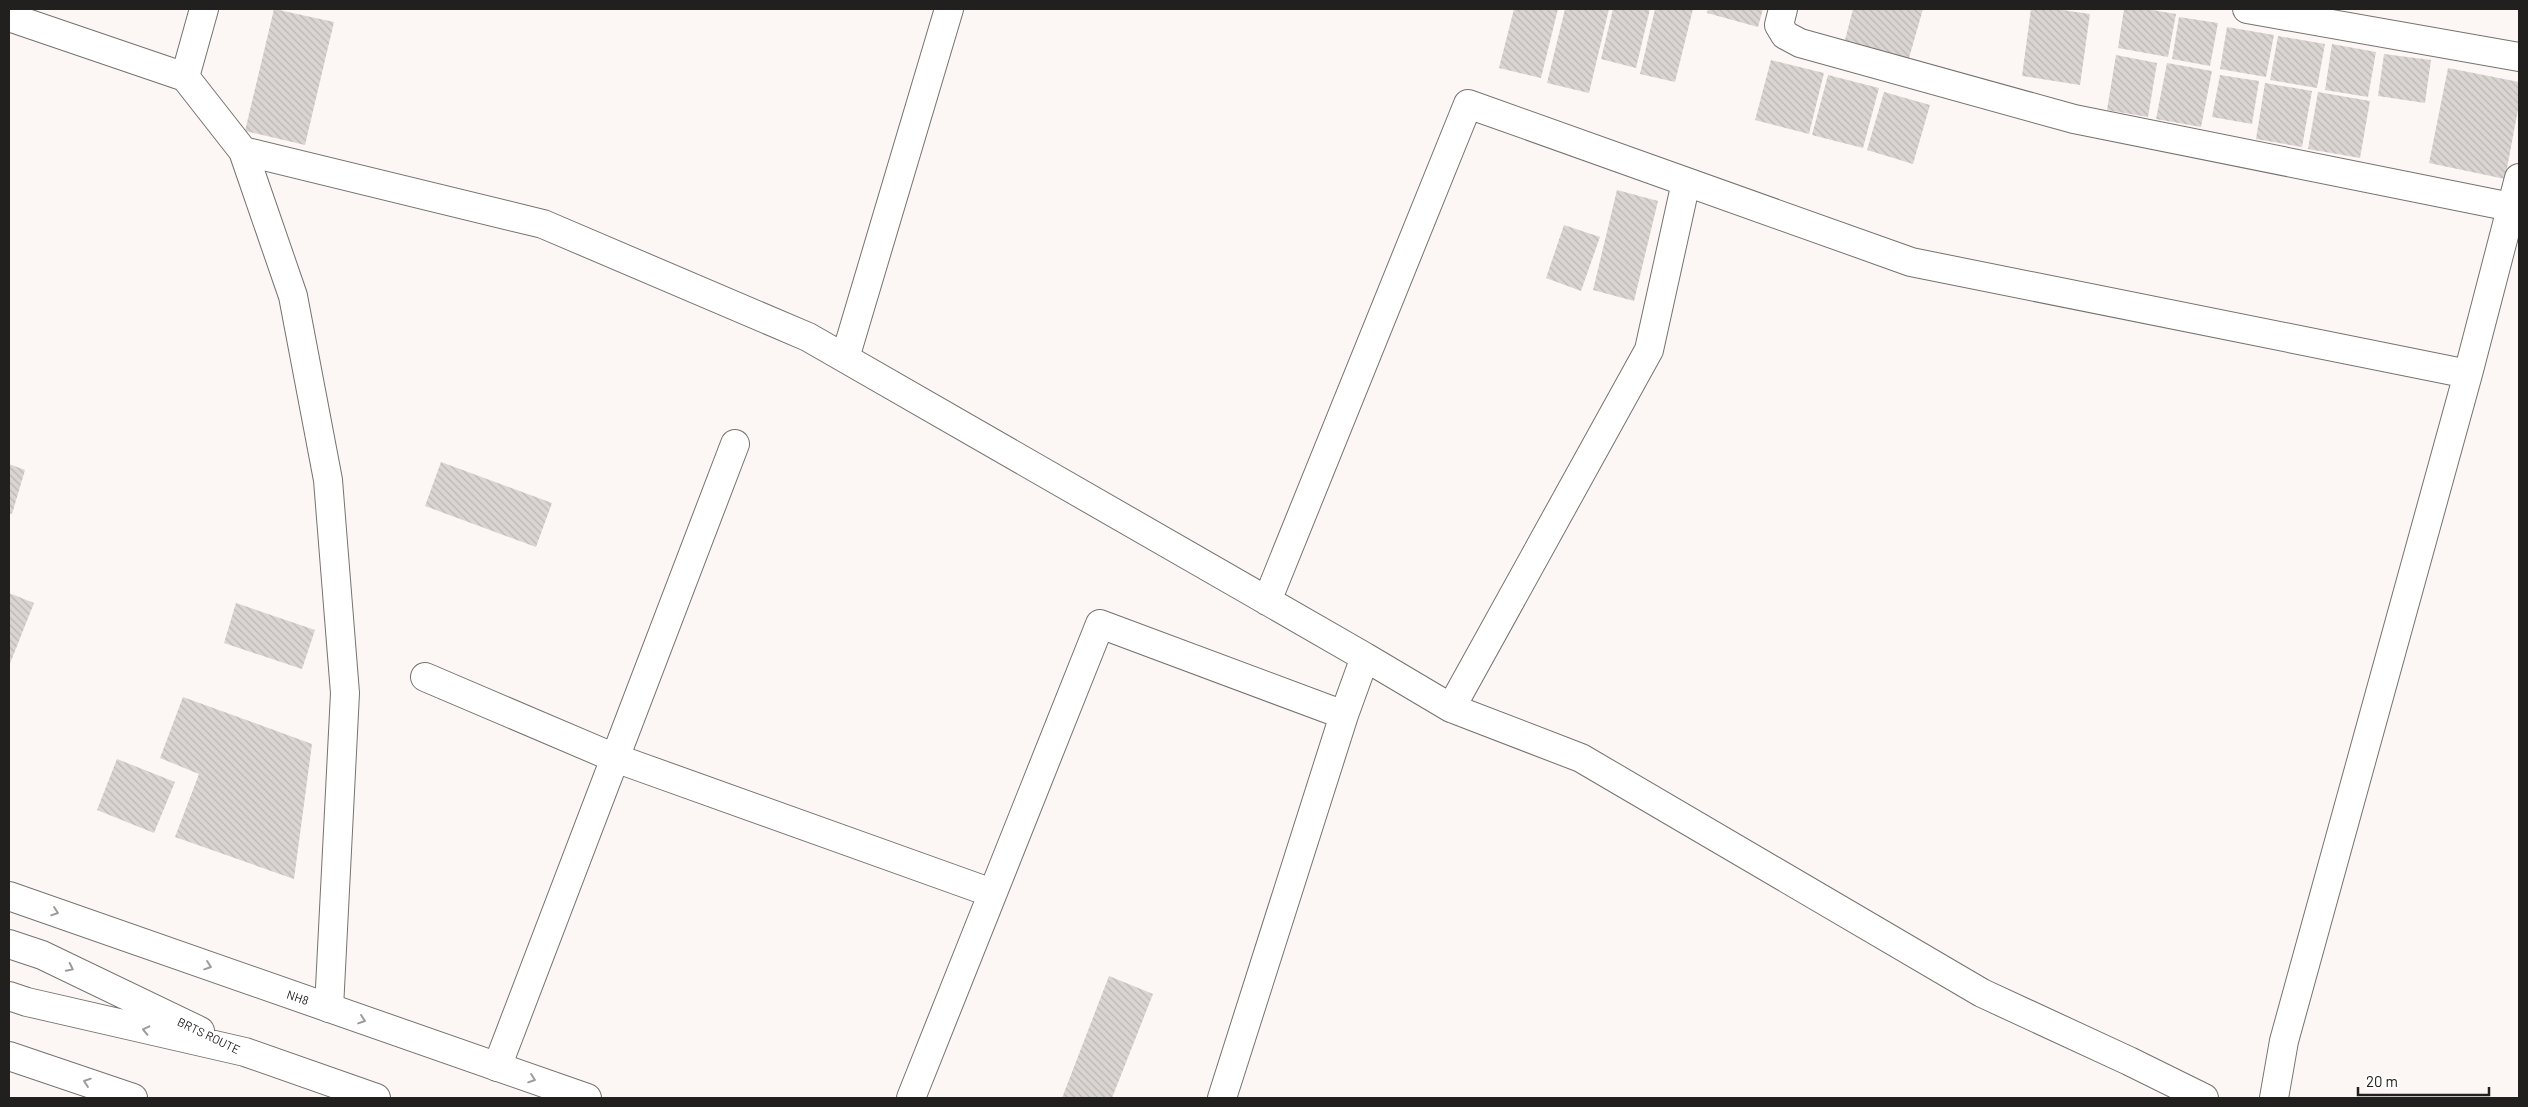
<svg xmlns="http://www.w3.org/2000/svg" width="2528" height="1107" font-family="Barlow,sans-serif">
	<style>
		.building { fill: url(#building-back-hatch) }
		.lines { fill: none; stroke-linecap: round; stroke-linejoin: round }
		.minor-casing { stroke: #76726f; stroke-width: 30 }
		.major-casing { stroke: #76726f; stroke-width: 30 }
		.minor { stroke: #fff; stroke-width: 28 }
		.major { stroke: #fff; stroke-width: 28 }
		.oneway { stroke: #9b9b9a }
		.labels { text-anchor: middle; dominant-baseline: central; stroke-width: 4.5; stroke-linejoin: round; paint-order: stroke }
		.street-label { font-size: 12px; fill: #21201e; stroke: #fff }
	</style>
	<defs>
		<pattern id="building-back-hatch" width="6" height="6" patternUnits="userSpaceOnUse" patternTransform="scale(1.25)"><rect width="6" height="6" fill="#dad5d2"/><path d="M-1 5l2 2M0 0l6 6M5-1l2 2" fill="none" stroke="#bbb7b4"/></pattern>
	</defs>
	<rect width="100%" height="100%" fill="#fcf7f4"/>
	<path class="building" d="M274 9 334 22 305 145 245 131Z
		M1514 9H1558L1541 78 1499 68Z
		M1565 9H1609L1589 93 1547 83Z
		M1613 9H1650L1636 68 1601 59Z
		M1655 9H1693L1675 82 1640 74Z
		M1708 9H1763L1758 27 1707 13Z
		M1853 9H1923L1909 58 1845 40Z
		M2031 9H2055L2090 14 2080 85 2022 76Z
		M2124 9H2146L2176 14 2168 57 2118 48Z
		M2179 17 2218 23 2210 66 2172 59Z
		M2227 27 2274 35 2266 77 2220 69Z
		M2278 36 2325 44 2317 88 2270 80Z
		M2332 44 2376 52 2368 97 2325 90Z
		M2384 54 2431 60 2425 103 2378 96Z
		M2116 55 2157 63 2148 117 2107 110Z
		M1771 60 1824 73 1809 134 1755 120Z
		M2167 63 2212 71 2201 127 2156 119Z
		M2448 68 2519 82V104L2505 179 2429 163Z
		M1828 75 1879 88 1863 148 1812 135Z
		M2220 75 2259 81 2252 124 2212 117Z
		M2265 83 2312 91 2302 147 2256 139Z
		M1884 92 1930 105 1913 164 1867 150Z
		M2318 92 2370 101 2360 158 2308 149Z
		M1617 190 1658 201 1634 301 1593 290Z
		M1564 225 1600 237 1581 291 1546 278Z
		M441 462 552 503 536 547 425 506Z
		M9 464 25 470 12 514 9 513Z
		M9 593 34 603 9 666Z
		M236 603 315 630 302 669 224 643Z
		M183 697 312 744 294 879 175 837 199 774 160 758Z
		M117 759 175 782 154 833 97 810Z
		M1109 976 1153 994 1112 1098H1062Z"/>
	<g class="lines">
		<defs>
			<path id="minor" d="M1783 9 1779 25 1785 35 1800 43 2074 119 2511 207
				M2247 9 2519 57
				M9 17 185 77 243 151 293 296 328 480 345 693 329 1008
				M185 77 204 9
				M243 151 543 224 808 337 1365 657 1344 715 1222 1098
				M845 358 949 9
				M1267 601 1468 104 1911 262 2468 374
				M1365 657 1451 708 1581 758 1982 993 2129 1061 2204 1098
				M425 677 615 758 992 893
				M1451 708 1649 350 1686 182
				M9 944 42 955 200 1031
				M9 996 27 1002 245 1052 376 1098
				M497 1067 735 444
				M911 1098 1100 624 1344 715
				M2274 1098 2284 1041 2468 374 2519 178"/>
			<path id="major" d="M9 896 587 1098
				M9 1056 133 1098"/>
		</defs>
		<use href="#minor" class="minor-casing"/>
		<use href="#major" class="major-casing"/>
		<use href="#minor" class="minor"/>
		<use href="#major" class="major"/>
	</g>
	<defs><path id="oneway-chevron" d="M-2-3.5L2.5 0L-2 3.5" fill="none" stroke-width="1.6" stroke-linecap="round" stroke-linejoin="round" transform="scale(1.25)"/></defs>
	<g class="oneway">
		<use href="#oneway-chevron" transform="translate(55 912) rotate(19)"/>
		<use href="#oneway-chevron" transform="translate(208 966) rotate(19)"/>
		<use href="#oneway-chevron" transform="translate(70 968) rotate(26)"/>
		<use href="#oneway-chevron" transform="translate(362 1020) rotate(19)"/>
		<use href="#oneway-chevron" transform="translate(146 1030) rotate(-167)"/>
		<use href="#oneway-chevron" transform="translate(532 1079) rotate(19)"/>
		<use href="#oneway-chevron" transform="translate(87 1082) rotate(-161)"/>
	</g>
	<g class="labels">
		<g class="street-label">
			<text transform="translate(298 997) rotate(19)">NH8</text>
			<text transform="translate(209 1035) rotate(26)">BRTS ROUTE</text>
		</g>
	</g>
	<rect width="2528" height="1107" fill="none" stroke="#21201e" stroke-width="20"/>
	<path d="M2358 1087v8h131v-8" fill="none" stroke="#21201e" stroke-width="2.5"/>
	<text x="2366" y="1087" font-size="15" fill="#21201e" stroke="#ffffff" stroke-width="4" paint-order="stroke">20 m</text>
</svg>
